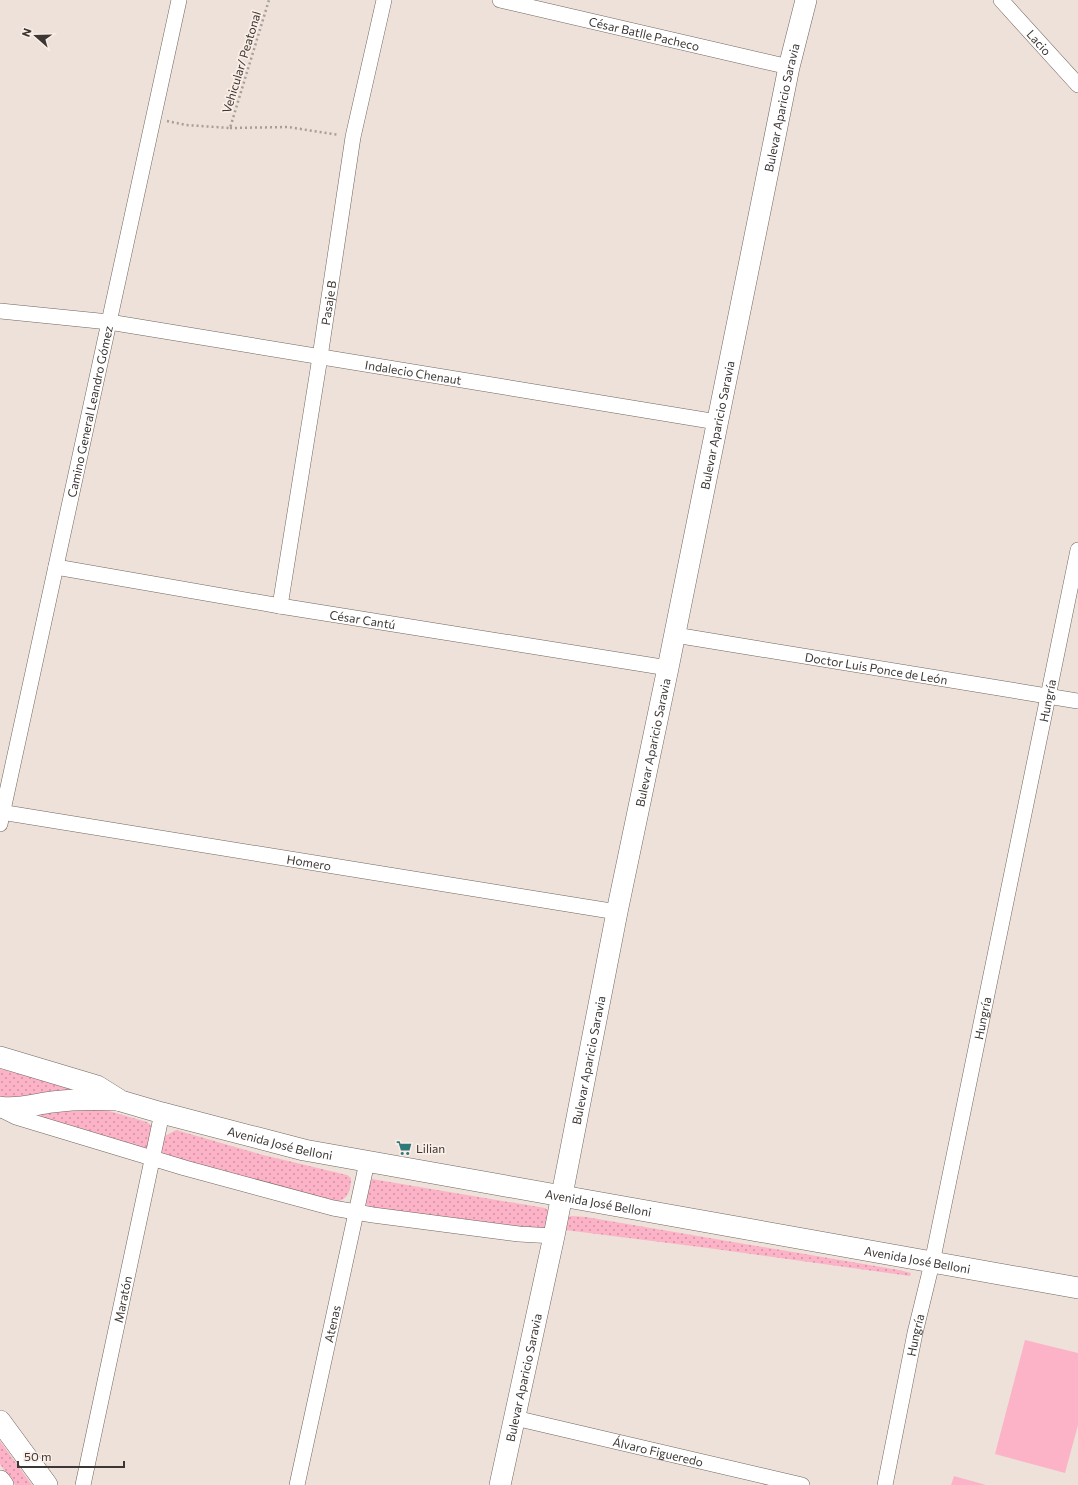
<svg xmlns="http://www.w3.org/2000/svg" width="1078" height="1485" font-family="Commissioner,sans-serif">
	<style>
		.grass { fill: url(#grass-dots) }
		.park { fill: #fcb3c8 }
		.lines { fill: none; stroke-linecap: round; stroke-linejoin: round }
		.street-casing { stroke: #70655e; stroke-width: 16 }
		.secondary-casing { stroke: #70655e; stroke-width: 22 }
		.path { stroke: #a79e98; stroke-width: 2.5; stroke-dasharray: 2 3; stroke-linecap: butt }
		.street { stroke: #fff; stroke-width: 15 }
		.secondary { stroke: #fff; stroke-width: 21 }
		.labels { text-anchor: middle; dominant-baseline: central; stroke-width: 3.5; stroke-linejoin: round; paint-order: stroke }
		.street-label { font-size: 12px; fill: #3c3734; stroke: #faeee6 }
		.poi-label { font-size: 12px; fill: #3c3734; stroke: #faeee6; text-anchor: start }
	</style>
	<defs>
		<pattern id="grass-dots" width="8" height="8" patternUnits="userSpaceOnUse"><rect width="8" height="8" fill="#fcb3c8"/><path d="M2 2h.1M6 6h.1" fill="none" stroke="#cd92a3" stroke-width="1.8" stroke-linecap="round"/></pattern>
	</defs>
	<rect width="100%" height="100%" fill="#ede1d9"/>
	<path class="grass" d="M0 1069 108 1096 0 1104Z
		M95 1107 147 1122C149 1124 151 1125 152 1128 153 1132 148 1148 144 1151L37 1116 39 1114Z
		M176 1130 263 1155 347 1175 351 1178C351 1190 348 1201 334 1202L172 1158 163 1154 160 1148 165 1136Z
		M372 1179 545 1208 549 1211 547 1225 544 1228 534 1229 371 1209 365 1203 369 1181Z
		M572 1216 586 1217 899 1270 911 1273 910 1276 708 1248 565 1230 567 1217Z
		M0 1441 32 1485H15L0 1464Z"/>
	<path class="park" d="M1025 1340 1078 1353V1425L1065 1473 995 1454Z
		M954 1476 986 1485H951Z"/>
	<g class="lines">
		<defs>
			<g id="street">
				<path id="s1" d="M500 0 789 67"/>
				<path id="s2" d="M1001 0 1078 85"/>
				<path id="s3" d="M0 311 109 322 717 422"/>
				<path id="s4" d="M56 567 280 606 668 668"/>
				<path id="s5" d="M280 606 320 357 353 137 384 0"/>
				<path id="s6" d="M675 635 1078 701"/>
				<path id="s7" d="M0 812 617 912"/>
				<path id="s8" d="M0 824 179 0"/>
				<path d="M2 1110 16 1117 185 1168 333 1208 373 1215 519 1234 554 1236"/>
				<path id="s9" d="M515 1418 802 1485"/>
				<path id="s10" d="M83 1485 162 1113"/>
				<path id="s11" d="M297 1485 367 1162"/>
				<path id="s12" d="M885 1485 915 1333 932 1263 1078 550"/>
			</g>
			<g id="secondary">
				<path id="s13" d="M0 1057 97 1086 121 1101 162 1113 304 1150 1078 1288"/>
				<path d="M0 1107C18 1110 35 1104 52 1102 74 1099 95 1099 117 1100"/>
				<path d="M0 1421 47 1485"/>
				<path d="M0 1481 3 1485"/>
				<path id="s14" d="M500 1485 554 1236 617 912 668 668 789 67 806 0"/>
			</g>
		</defs>
		<use href="#street" class="street-casing"/>
		<use href="#secondary" class="secondary-casing"/>
		<path class="path" d="M167 121 186 125 230 128 269 0
			M230 128 288 127 339 135"/>
		<use href="#street" class="street"/>
		<use href="#secondary" class="secondary"/>
	</g>
	<defs>
		<symbol id="supermarket-bare" viewBox="-9 -9 18 18"><path d="M-6-5.5h2.5l.6 2H6L4.5 2H-2.5L-4.4-4H-6ZM-1.5 3.2a1.3 1.3 0 1 0 .1 0ZM3 3.2a1.3 1.3 0 1 0 .1 0Z" fill="#30797a" stroke="#faeee6" stroke-width="2.5" paint-order="stroke"/></symbol>
	</defs>
	<g fill-rule="evenodd">
		<use href="#supermarket-bare" x="393" y="1137" width="22" height="22"/>
	</g>
	<g class="labels">
		<g class="street-label">
			<text stroke="none"><textPath href="#s1" startOffset="148">César Batlle Pacheco</textPath></text>
			<text stroke="none"><textPath href="#s2" startOffset="57">Lacio</textPath></text>
			<text transform="translate(241 62) rotate(-73)">Vehicular/ Peatonal</text>
			<text stroke="none"><textPath href="#s14" startOffset="1406">Bulevar Aparicio Saravia</textPath></text>
			<text stroke="none"><textPath href="#s5" startOffset="307">Pasaje B</textPath></text>
			<text stroke="none"><textPath href="#s3" startOffset="418">Indalecio Chenaut</textPath></text>
			<text stroke="none"><textPath href="#s8" startOffset="422">Camino General Leandro Gómez</textPath></text>
			<text stroke="none"><textPath href="#s14" startOffset="1082">Bulevar Aparicio Saravia</textPath></text>
			<text stroke="none"><textPath href="#s4" startOffset="311">César Cantú</textPath></text>
			<text stroke="none"><textPath href="#s6" startOffset="204">Doctor Luis Ponce de León</textPath></text>
			<text stroke="none"><textPath href="#s12" startOffset="801">Hungría</textPath></text>
			<text stroke="none"><textPath href="#s14" startOffset="758">Bulevar Aparicio Saravia</textPath></text>
			<text stroke="none"><textPath href="#s7" startOffset="313">Homero</textPath></text>
			<text stroke="none"><textPath href="#s12" startOffset="477">Hungría</textPath></text>
			<text stroke="none"><textPath href="#s14" startOffset="434">Bulevar Aparicio Saravia</textPath></text>
			<text stroke="none"><textPath href="#s13" startOffset="294">Avenida José Belloni</textPath></text>
			<text stroke="none"><textPath href="#s13" startOffset="618">Avenida José Belloni</textPath></text>
			<text stroke="none"><textPath href="#s13" startOffset="942">Avenida José Belloni</textPath></text>
			<text stroke="none"><textPath href="#s10" startOffset="190">Maratón</textPath></text>
			<text stroke="none"><textPath href="#s11" startOffset="165">Atenas</textPath></text>
			<text stroke="none"><textPath href="#s12" startOffset="153">Hungría</textPath></text>
			<text stroke="none"><textPath href="#s14" startOffset="110">Bulevar Aparicio Saravia</textPath></text>
			<text stroke="none"><textPath href="#s9" startOffset="147">Álvaro Figueredo</textPath></text>
		</g>
		<g class="poi-label">
			<text x="416" y="1148">Lilian</text>
		</g>
	</g>
	<g transform="translate(36 36) rotate(290)" stroke="#faeee6" stroke-width="3" paint-order="stroke">
	<path d="M0-3L7 15L0 10L-7 15Z" fill="#3c3734"/>
	<text y="-6" font-size="11" font-weight="bold" text-anchor="middle" fill="#3c3734">N</text>
	</g>
	<path d="M18 1461v6h106v-6" fill="none" stroke="#3c3734" stroke-width="2"/>
	<text x="24" y="1461" font-size="12" fill="#3c3734" stroke="#faeee6" stroke-width="3" paint-order="stroke">50 m</text>
</svg>
